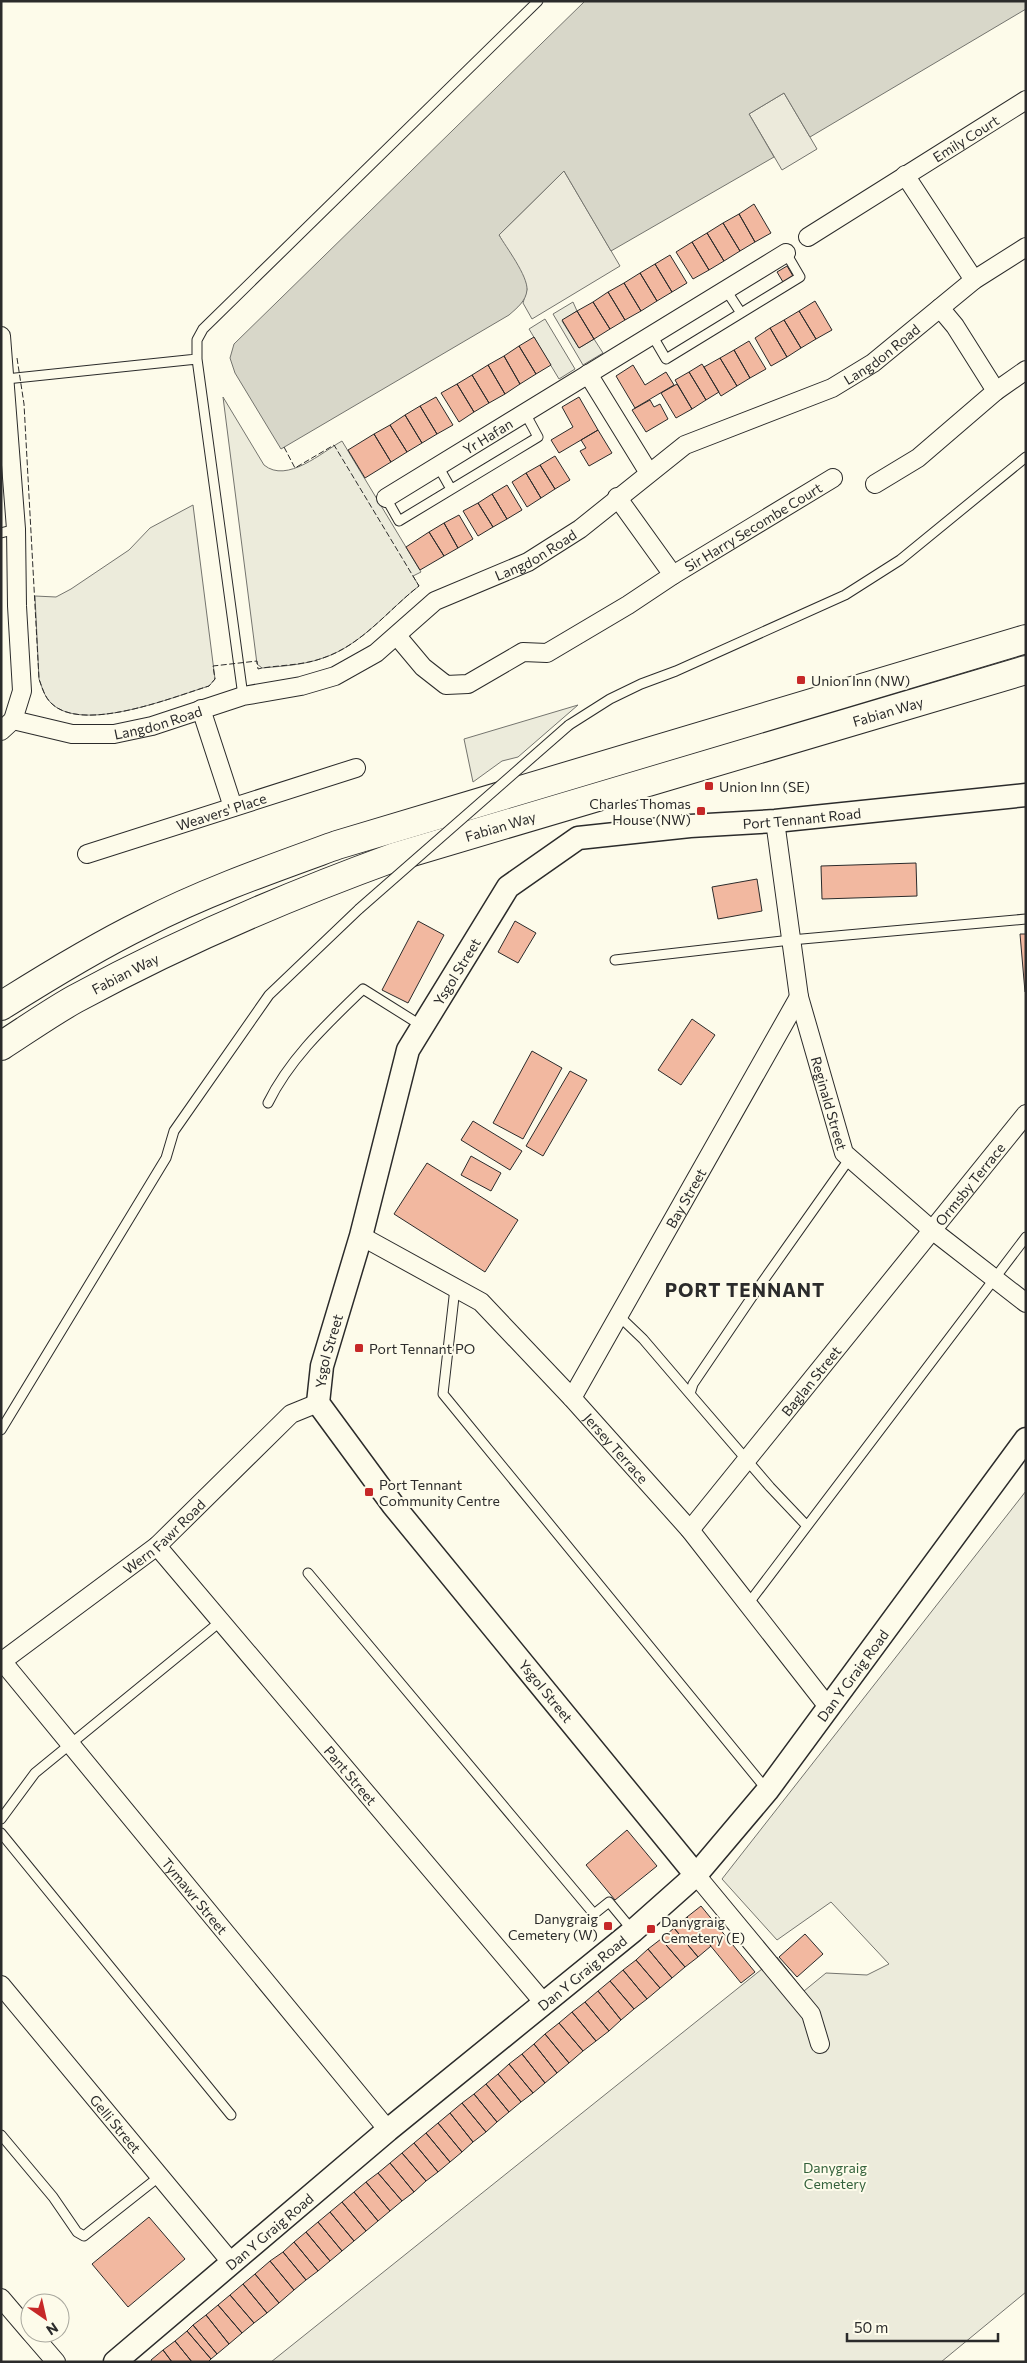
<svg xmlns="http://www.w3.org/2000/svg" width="1027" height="2363" font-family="Commissioner,sans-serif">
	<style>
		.green { fill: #ecebdb; stroke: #74746e }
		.parking { fill: #eceadb; stroke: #74746e }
		.water { fill: #d8d7c9; stroke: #74746e }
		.building { fill: #f2b8a0; stroke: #2b2b2b }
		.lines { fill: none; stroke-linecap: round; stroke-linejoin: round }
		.service-casing { stroke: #2b2b2b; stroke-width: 11 }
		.minor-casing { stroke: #2b2b2b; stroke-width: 20 }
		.tertiary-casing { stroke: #2b2b2b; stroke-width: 25 }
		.trunk-casing { stroke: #2b2b2b; stroke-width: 30 }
		.service { stroke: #fdfbea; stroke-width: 9 }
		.minor { stroke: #fdfbea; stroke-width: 18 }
		.tertiary { stroke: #fdfbea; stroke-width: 22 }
		.trunk { stroke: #fdfbea; stroke-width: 28 }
		.service-bridge-casing { stroke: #2b2b2b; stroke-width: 11; stroke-linecap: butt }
		.service-bridge { stroke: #fdfbea; stroke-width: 9 }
		.fence { stroke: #2b2b2b; stroke-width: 1; stroke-dasharray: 6 2.5; stroke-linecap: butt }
		.poi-dot { fill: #c62828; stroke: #fdfbea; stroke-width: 2 }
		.labels { text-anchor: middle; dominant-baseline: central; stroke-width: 4; stroke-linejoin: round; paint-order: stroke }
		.street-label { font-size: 14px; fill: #2b2b2b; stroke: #fdfbea }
		.poi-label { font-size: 14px; fill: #2b2b2b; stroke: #fdfbea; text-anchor: start }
		.park-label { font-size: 14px; fill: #34623c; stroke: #fdfbea }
		.district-label { font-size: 19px; font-weight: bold; letter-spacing: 1px; fill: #2b2b2b; stroke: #fdfbea }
	</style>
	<rect width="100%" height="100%" fill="#fdfbea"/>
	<path class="green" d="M573 302 577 311 562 321 579 348 594 339 603 353 583 365 553 314Z
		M545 319 575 369 559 379 529 329Z
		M223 397 264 465C287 484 322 452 342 441L421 572 413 576 419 586C388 610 362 645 323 658 304 665 283 666 262 668L257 664Z
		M193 505 215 679 209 686C173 697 82 734 51 703 44 696 42 687 39 679L35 596 56 597 71 589 129 550 150 528Z
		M1026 652V661L837 712 839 709Z
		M578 705 518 757 502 761 473 782 464 739Z
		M1026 1491V2292L941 2362H271L777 1957 804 1991 826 1973 867 1975 889 1964 831 1902 777 1940 722 1879Z"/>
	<path class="parking" d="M784 93 817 149 782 170 749 114Z
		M564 171 620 266 532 319 523 303 527 289 499 235Z"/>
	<path class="water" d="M585 1H1026V9L810 137 784 93 749 114 774 157 611 251 564 171 499 235C506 247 528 276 527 290 526 301 517 308 509 315L281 449 235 373 230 358 234 344Z"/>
	<path class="building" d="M754 204 771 233 755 242 739 214Z
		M739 214 755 242 740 251 723 223Z
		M723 223 740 251 724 261 707 233Z
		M707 233 724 261 709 270 692 242Z
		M692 242 709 270 693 279 676 252Z
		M670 255 687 283 672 292 655 264Z
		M655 264 672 292 657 301 640 273Z
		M787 266 793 276 783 282 777 272Z
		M640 273 657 301 641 311 624 283Z
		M624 283 641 311 625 320 608 292Z
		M608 292 625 320 610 329 593 302Z
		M815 301 832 330 816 339 799 311Z
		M593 302 610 329 594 339 577 311Z
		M577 311 594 339 579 348 562 320Z
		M799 311 816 339 801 348 784 320Z
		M784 320 801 348 787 357 770 328Z
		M770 328 787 357 771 366 755 338Z
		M534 337 551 365 536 374 519 346Z
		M749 341 766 369 750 378 734 350Z
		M519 346 536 374 520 384 504 356Z
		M734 350 750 378 737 386 720 358Z
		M504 356 520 384 505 394 488 365Z
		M720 358 737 386 721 396 704 367Z
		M702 364 719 392 706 400 689 372Z
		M488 365 505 394 489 403 472 375Z
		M633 365 645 385 666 372 674 385 635 408 616 376Z
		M689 372 706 400 692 409 675 380Z
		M472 375 489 403 474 412 457 384Z
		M457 384 474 412 459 422 441 393Z
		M677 384 692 409 676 418 661 393Z
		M436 397 453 425 437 434 420 406Z
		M579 397 598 430 559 453 551 440 573 427 562 407Z
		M650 400 654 407 660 404 668 419 646 432 632 410Z
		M420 406 437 434 422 443 405 415Z
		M405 415 422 443 407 452 390 425Z
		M390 425 407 452 391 462 374 434Z
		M598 430 612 453 589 466 580 451 586 448 581 440Z
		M374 434 391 462 365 478 348 450Z
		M555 456 570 480 555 489 540 465Z
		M540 465 555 489 541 498 526 473Z
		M526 473 541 498 527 507 512 482Z
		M507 485 522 510 507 519 492 494Z
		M492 494 507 519 493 527 478 503Z
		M478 503 493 527 478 536 463 511Z
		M459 515 473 539 458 548 444 523Z
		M444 523 458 548 444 556 429 532Z
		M429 532 444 556 420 570 406 547Z
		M916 863 917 896 822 899 821 866Z
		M757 879 762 911 718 919 712 887Z
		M418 921 444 935 408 1003 382 990Z
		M515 921 536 933 518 963 498 952Z
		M1020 934H1026V992H1025Z
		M692 1019 715 1035 681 1085 658 1070Z
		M532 1051 562 1068 523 1139 493 1123Z
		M570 1071 587 1080 543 1156 526 1146Z
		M473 1121 522 1151 510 1170 461 1140Z
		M471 1156 501 1173 491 1191 461 1175Z
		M427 1163 518 1220 485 1272 394 1214Z
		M627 1830 657 1866 615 1900 586 1865Z
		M701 1906 755 1972 741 1983 687 1917Z
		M687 1917 711 1946 698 1957 674 1928Z
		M674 1928 698 1957 685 1967 661 1939Z
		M805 1934 823 1954 797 1977 779 1957Z
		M661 1939 685 1967 672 1978 648 1949Z
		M648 1949 672 1978 660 1988 636 1960Z
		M636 1960 660 1988 647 1999 623 1970Z
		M623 1970 647 1999 634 2009 610 1981Z
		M610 1981 634 2009 621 2020 598 1991Z
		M598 1991 621 2020 609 2031 585 2002Z
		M585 2002 609 2031 596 2041 572 2012Z
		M572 2012 596 2041 583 2051 559 2023Z
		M559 2023 583 2051 569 2063 545 2034Z
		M545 2034 569 2063 557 2073 534 2044Z
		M534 2044 557 2073 545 2083 522 2054Z
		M522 2054 545 2083 533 2093 509 2064Z
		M509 2064 533 2093 521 2102 498 2074Z
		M498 2074 521 2102 509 2112 486 2084Z
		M486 2084 509 2112 497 2122 474 2094Z
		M474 2094 497 2122 486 2132 462 2103Z
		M462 2103 486 2132 473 2142 450 2113Z
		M450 2113 473 2142 462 2152 438 2123Z
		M438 2123 462 2152 450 2162 426 2133Z
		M426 2133 450 2162 438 2172 414 2143Z
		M414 2143 438 2172 426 2181 402 2153Z
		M402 2153 426 2181 414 2192 390 2163Z
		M390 2163 414 2192 402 2201 378 2173Z
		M378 2173 402 2201 390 2211 366 2182Z
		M366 2182 390 2211 378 2221 354 2192Z
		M354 2192 378 2221 366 2231 342 2202Z
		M342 2202 366 2231 354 2241 330 2212Z
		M330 2212 354 2241 342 2251 318 2222Z
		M149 2217 185 2259 128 2307 92 2264Z
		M318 2222 342 2251 330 2261 306 2232Z
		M306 2232 330 2261 318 2271 294 2242Z
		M294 2242 318 2271 306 2280 283 2252Z
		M283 2252 306 2280 294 2290 270 2261Z
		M270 2261 294 2290 279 2303 255 2274Z
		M255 2274 279 2303 267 2313 243 2284Z
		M243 2284 267 2313 254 2323 230 2295Z
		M230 2295 254 2323 242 2333 218 2305Z
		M218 2305 242 2333 229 2344 206 2315Z
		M206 2315 229 2344 217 2354 193 2325Z
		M193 2325 217 2354 211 2359 187 2331Z
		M187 2331 211 2359 208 2362H192L175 2341Z
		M175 2341 192 2362H172L163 2350Z
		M163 2350 172 2362H152L151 2360Z"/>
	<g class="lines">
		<defs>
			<path id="service" d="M726 290 741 313
				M652 335 666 359 800 277 786 253
				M6 379 197 359
				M438 466 451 489
				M386 498 399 521 538 437 525 413
				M1 533 16 529
				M243 696 197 359V340L203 329 538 1
				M569 725 610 699 641 684 676 671 845 595 900 560 1026 457
				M615 960 791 940 1026 919
				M268 1103C290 1058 327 1024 363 989L422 1026
				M455 1288 443 1394 767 1790
				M619 1316 643 1339 690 1394
				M1 1430 166 1158 174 1131 269 995 359 909
				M807 1526 770 1487 690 1394 693 1384 756 1291 850 1158
				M308 1573 594 1914 609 1902 633 1931
				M748 1604 1026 1237
				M1 1819 35 1773 221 1621
				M1 1833 231 2115
				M1 2135 53 2197 77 2232 84 2236 160 2176"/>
			<g id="minor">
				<path d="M905 175 974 280"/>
				<path id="s1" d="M808 237 1026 100"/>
				<path d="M940 308 955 326 996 391"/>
				<path d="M1 336 16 529 17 606 22 691 13 720 1 731"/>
				<path d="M588 374 649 473"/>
				<path d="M875 484 918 458 996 391 1026 370"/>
				<path d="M617 497 673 575"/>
				<path id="s2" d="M386 498 786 253"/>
				<path id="s3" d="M397 636 423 667 446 685 468 684 523 652 547 653 628 605 673 575 833 478"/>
				<path d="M201 709 233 807"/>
				<path id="s4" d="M13 720 72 734H114L152 726 243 696 301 686 335 676 376 653 435 601 528 562 580 529 685 445 832 388 873 363 974 280 1026 247"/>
				<path id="s5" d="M775 821 799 997 844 1153 932 1230 1026 1303"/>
				<path id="s6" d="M87 854 356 768"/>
				<path id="s7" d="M361 1236 481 1302 572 1398 690 1530 829 1708"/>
				<path id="s8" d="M572 1398 799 997"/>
				<path id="s9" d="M690 1530 1026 1114"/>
				<path id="s10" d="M157 1546 544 2003"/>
				<path id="s11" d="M2 1661 388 2130"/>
				<path id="s12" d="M1 1662 157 1546 291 1414 318 1403"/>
				<path d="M696 1875 811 2014 820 2044"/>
				<path id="s13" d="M1 1985 231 2262"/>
				<path d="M1 2298 30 2332"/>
				<path d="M31 2333 56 2362"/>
			</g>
			<g id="tertiary">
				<path id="s14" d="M696 1875 393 1505 318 1403 322 1366 361 1236 408 1050 508 887 578 838 690 826 775 821 1026 795"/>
				<path id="s15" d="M115 2362 388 2130 633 1931 696 1875 767 1791 1026 1439"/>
			</g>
			<g id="trunk">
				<path d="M1 1006C47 977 94 948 143 924 205 892 271 869 337 845L1026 639"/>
				<path id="s16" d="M1 1046C26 1030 50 1013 75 999 178 943 285 897 395 857L1026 670"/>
			</g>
		</defs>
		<use href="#service" class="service-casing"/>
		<use href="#minor" class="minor-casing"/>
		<use href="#tertiary" class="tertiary-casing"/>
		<use href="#trunk" class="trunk-casing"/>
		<use href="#service" class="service"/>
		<use href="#minor" class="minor"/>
		<use href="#tertiary" class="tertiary"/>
		<use href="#trunk" class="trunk"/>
		<defs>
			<path id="service-bridge" d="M359 909 569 725"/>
		</defs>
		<use href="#service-bridge" class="service-bridge-casing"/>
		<use href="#service-bridge" class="service-bridge"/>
		<path class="fence" d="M17 358 24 404 39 679C42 687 44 696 51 703 82 734 173 697 209 686L215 679 213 666 257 661 258 669 262 668C283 665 304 665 323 658 362 645 388 610 419 586L334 445 295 468 284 447"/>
	</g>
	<g class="poi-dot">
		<rect x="796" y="675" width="10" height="10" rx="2.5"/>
		<rect x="704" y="781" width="10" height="10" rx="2.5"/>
		<rect x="696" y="806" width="10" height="10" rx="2.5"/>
		<rect x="354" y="1343" width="10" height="10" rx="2.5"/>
		<rect x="364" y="1487" width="10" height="10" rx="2.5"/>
		<rect x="603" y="1921" width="10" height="10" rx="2.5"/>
		<rect x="646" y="1924" width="10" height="10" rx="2.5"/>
	</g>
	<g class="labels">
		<g class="street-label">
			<text stroke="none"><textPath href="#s1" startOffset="186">Emily Court</textPath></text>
			<text stroke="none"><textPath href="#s4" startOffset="972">Langdon Road</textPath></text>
			<text stroke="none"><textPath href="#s2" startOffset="119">Yr Hafan</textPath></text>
			<text stroke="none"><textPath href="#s3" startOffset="421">Sir Harry Secombe Court</textPath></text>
			<text stroke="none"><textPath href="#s4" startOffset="568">Langdon Road</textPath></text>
			<text stroke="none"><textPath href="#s16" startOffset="952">Fabian Way</textPath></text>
			<text stroke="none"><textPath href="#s4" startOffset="148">Langdon Road</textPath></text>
			<text stroke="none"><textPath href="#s6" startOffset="141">Weavers' Place</textPath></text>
			<text stroke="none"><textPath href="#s14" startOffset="1471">Port Tennant Road</textPath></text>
			<text stroke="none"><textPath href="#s16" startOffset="548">Fabian Way</textPath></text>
			<text stroke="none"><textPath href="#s14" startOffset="1062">Ysgol Street</textPath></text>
			<text stroke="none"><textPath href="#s16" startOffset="144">Fabian Way</textPath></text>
			<text stroke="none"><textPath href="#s5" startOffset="288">Reginald Street</textPath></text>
			<text stroke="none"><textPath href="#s9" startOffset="445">Ormsby Terrace</textPath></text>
			<text stroke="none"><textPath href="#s8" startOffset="230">Bay Street</textPath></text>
			<text stroke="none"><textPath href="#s14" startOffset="658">Ysgol Street</textPath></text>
			<text stroke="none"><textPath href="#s9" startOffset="192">Baglan Street</textPath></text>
			<text stroke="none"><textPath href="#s7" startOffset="336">Jersey Terrace</textPath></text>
			<text stroke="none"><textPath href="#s12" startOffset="206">Wern Fawr Road</textPath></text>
			<text stroke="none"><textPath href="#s15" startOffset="1012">Dan Y Graig Road</textPath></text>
			<text transform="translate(546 1691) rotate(51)">Ysgol Street</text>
			<text stroke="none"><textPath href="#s10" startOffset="300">Pant Street</textPath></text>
			<text stroke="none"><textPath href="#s11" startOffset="304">Tymawr Street</textPath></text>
			<text stroke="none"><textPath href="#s15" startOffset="608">Dan Y Graig Road</textPath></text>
			<text stroke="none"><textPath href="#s13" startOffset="180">Gelli Street</textPath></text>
			<text stroke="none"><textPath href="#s15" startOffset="202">Dan Y Graig Road</textPath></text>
		</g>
		<g class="poi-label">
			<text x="811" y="680">Union Inn (NW)</text>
			<text x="719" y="786">Union Inn (SE)</text>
			<text x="691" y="803" text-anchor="end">Charles Thomas<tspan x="691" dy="16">House (NW)</tspan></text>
			<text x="369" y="1348">Port Tennant PO</text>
			<text x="379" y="1484">Port Tennant<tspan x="379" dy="16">Community Centre</tspan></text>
			<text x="598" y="1918" text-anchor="end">Danygraig<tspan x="598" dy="16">Cemetery (W)</tspan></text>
			<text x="661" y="1921">Danygraig<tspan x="661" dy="16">Cemetery (E)</tspan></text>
		</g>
		<g class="park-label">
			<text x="835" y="2167">Danygraig<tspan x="835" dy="16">Cemetery</tspan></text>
		</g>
		<g class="district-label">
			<text x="745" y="1289">PORT TENNANT</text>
		</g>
	</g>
	<rect width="1027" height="2363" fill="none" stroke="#2b2b2b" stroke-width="5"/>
	<g transform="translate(45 2318) rotate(146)"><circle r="24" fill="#fdfbea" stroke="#a9a89e"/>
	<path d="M0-4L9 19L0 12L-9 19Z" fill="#c62828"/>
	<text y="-8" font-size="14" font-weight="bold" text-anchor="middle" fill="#2b2b2b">N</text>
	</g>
	<path d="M847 2333v8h151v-8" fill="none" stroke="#2b2b2b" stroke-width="2.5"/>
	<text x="854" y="2333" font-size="15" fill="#2b2b2b" stroke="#fdfbea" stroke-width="4" paint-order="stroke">50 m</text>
</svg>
